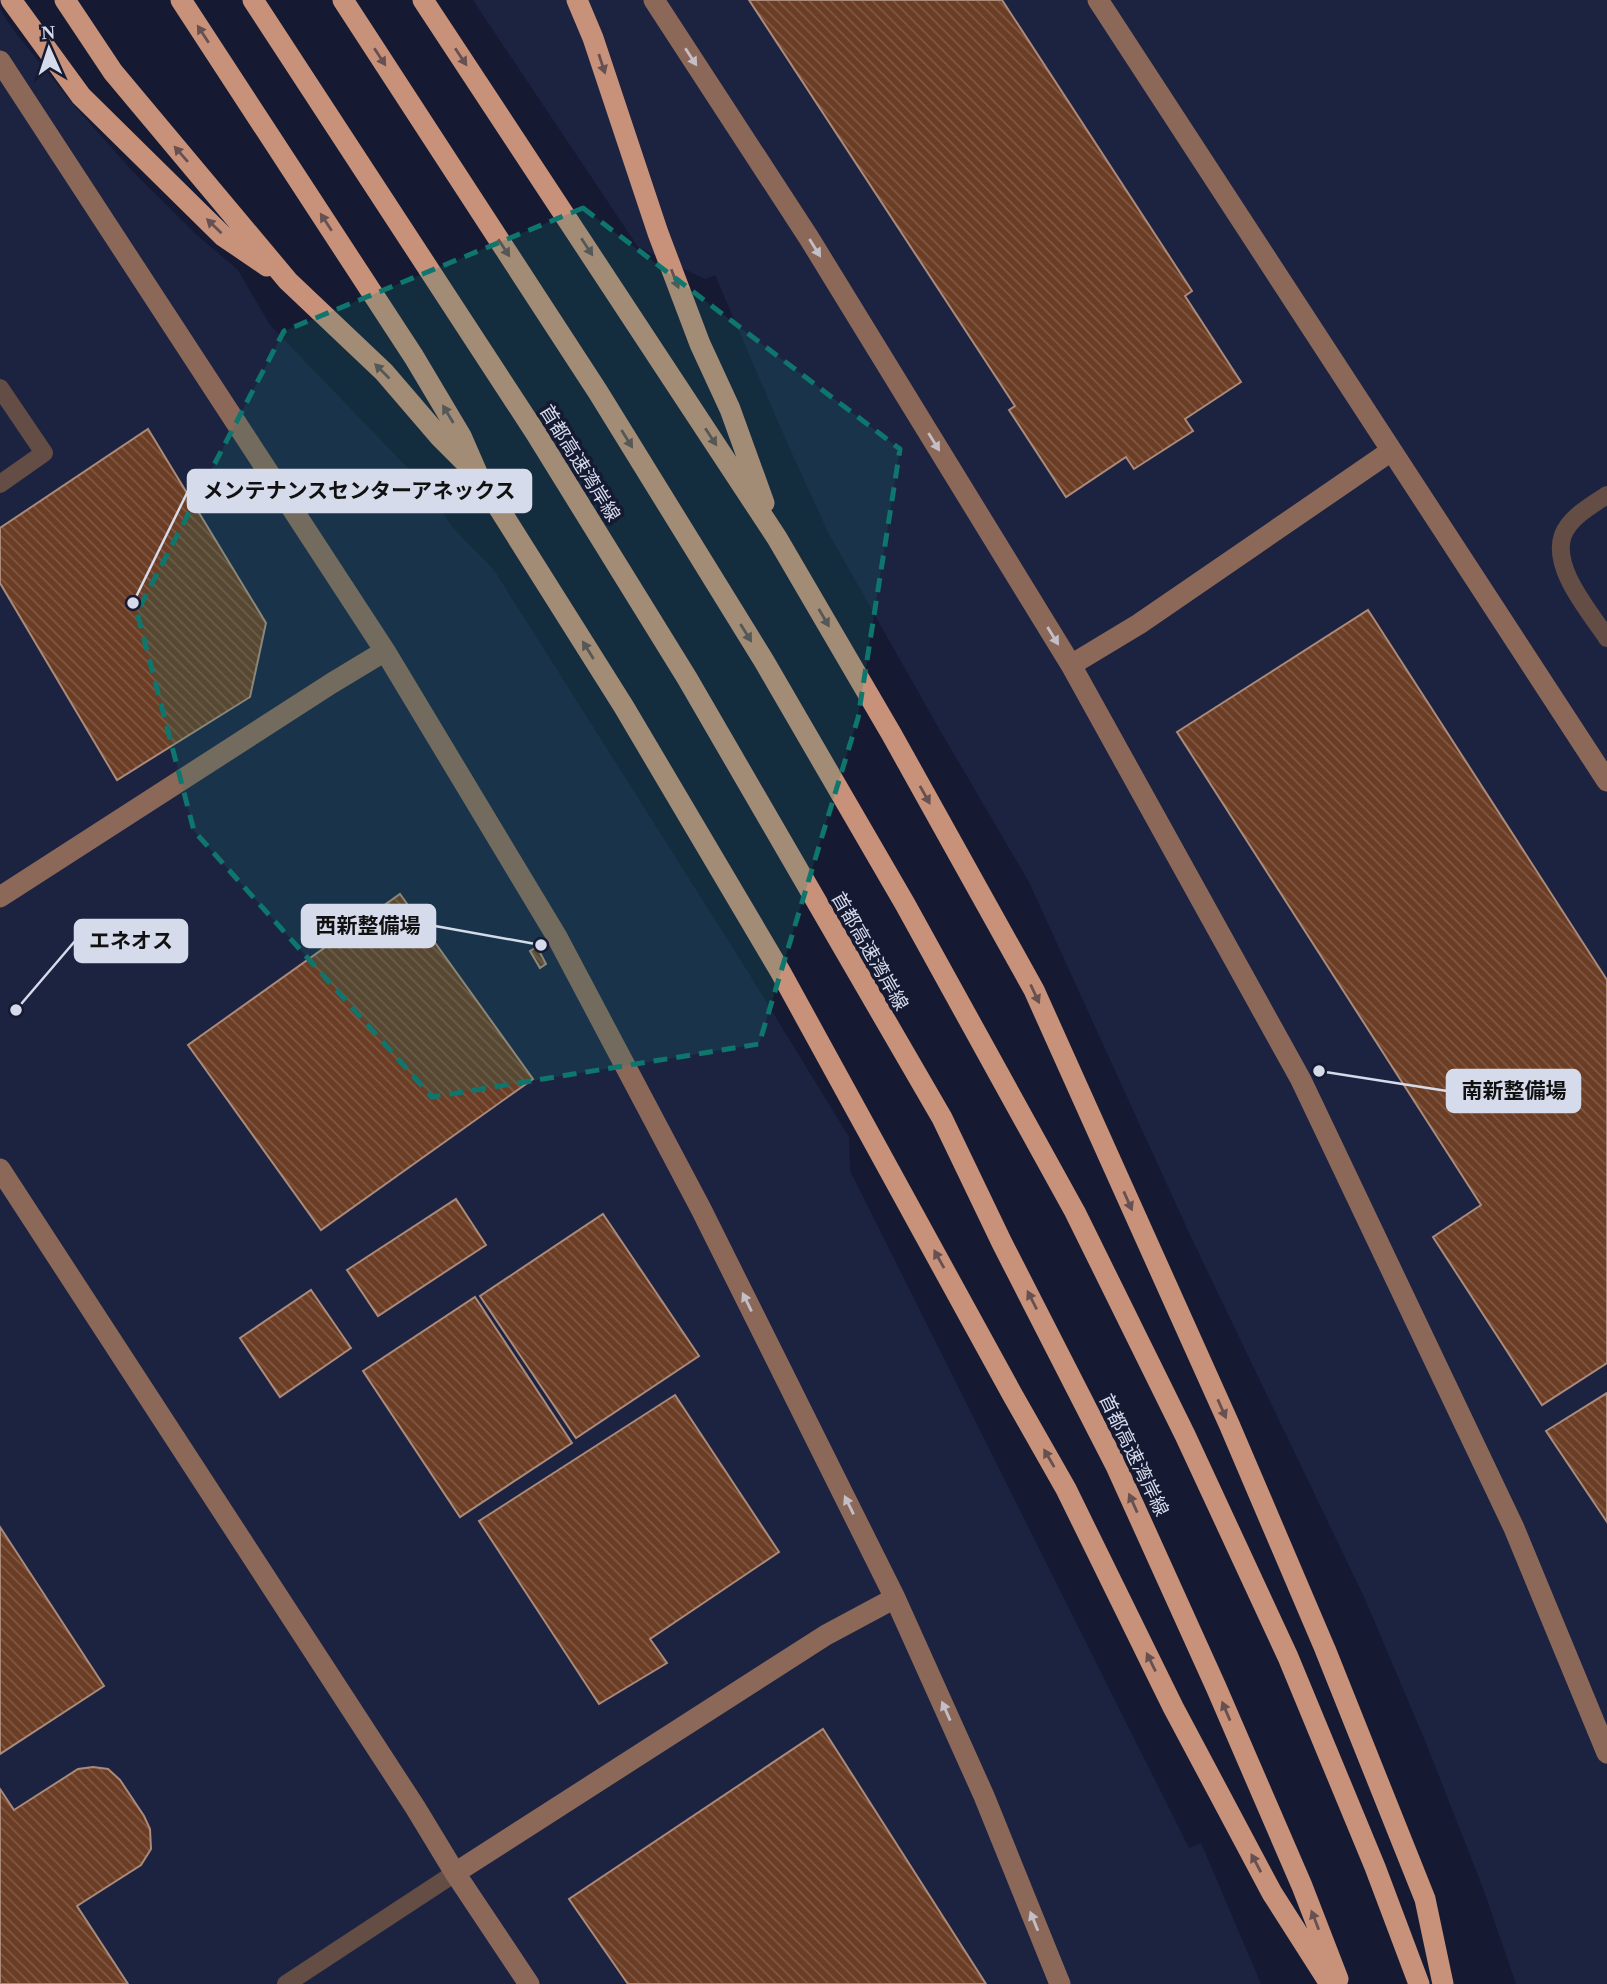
<svg xmlns="http://www.w3.org/2000/svg" width="1607" height="1984" font-family="'Times New Roman','Noto Sans JP',serif">
	<style>
		.built { fill: #1c2341 }
		.building { fill: url(#building-back-hatch); stroke: #ab8a7a; stroke-width: 2 }
		.lines { fill: none; stroke-linecap: round; stroke-linejoin: round }
		.lane { stroke: #634d44; stroke-width: 18 }
		.secondary { stroke: #8c6859; stroke-width: 21 }
		.highway { stroke: #c89179; stroke-width: 21 }
		.oneway { fill: #665052 }
		.oneway2 { fill: #c4bec6 }
		.marked { fill: #0f766e; fill-opacity: 0.2; stroke: #0f766e; stroke-width: 5; stroke-dasharray: 14 9; stroke-linejoin: round }
		.labels { text-anchor: middle; dominant-baseline: central; stroke-width: 7; stroke-linejoin: round; paint-order: stroke }
		.street-label { font-size: 19px; fill: #d6dbeb; stroke: #151a32 }
		.leader { fill: none; stroke: #d6dbeb; stroke-width: 2.5 }
		.callout-dot { fill: #d6dbeb; stroke: #151a32; stroke-width: 2.5 }
		.callout { fill: #d6dbeb; stroke: #d6dbeb; stroke-width: 2.5 }
		.callout-label { font-size: 21px; text-anchor: middle; font-weight: bold; fill: #111 }
	</style>
	<defs>
		<pattern id="building-back-hatch" width="6" height="6" patternUnits="userSpaceOnUse" patternTransform="scale(1.75)"><rect width="6" height="6" fill="#6b3d24"/><path d="M-1 5l2 2M0 0l6 6M5-1l2 2" fill="none" stroke="#7f5844"/></pattern>
	</defs>
	<rect width="100%" height="100%" fill="#151a32"/>
	<path class="built" d="M473 0H1607V1984H1516L1483 1888 1426 1743 1365 1599 1191 1237 1029 882 938 727 828 532 789 447 715 275 705 279 638 247Z
		M0 9 11 27 77 109 136 175 198 236 238 270 270 325 428 489 453 528 494 570 748 972 849 1137 850 1171 1189 1848 1201 1843 1261 1984H0Z"/>
	<path class="building" d="M749 0H1002L1192 291 1185 296 1241 382 1185 419 1193 431 1134 469 1126 457 1066 497 1009 410 1015 406Z
		M148 429 266 623 250 697 117 780 0 583V528Z
		M1368 610 1607 980V1363L1542 1405 1433 1237 1481 1205 1177 732Z
		M400 894 533 1079 321 1230 188 1045Z
		M537 947 546 964 540 968 530 951Z
		M456 1199 486 1245 378 1316 347 1270Z
		M603 1214 699 1356 576 1438 480 1296Z
		M311 1290 351 1348 280 1397 240 1338Z
		M475 1297 572 1443 460 1517 363 1371Z
		M1607 1393V1522L1546 1431Z
		M675 1395 779 1552 650 1639 667 1663 599 1704 479 1521Z
		M0 1527 104 1686 0 1754Z
		M823 1729 986 1984H628L569 1899Z
		M93 1767 108 1769 120 1780 144 1816 150 1829 151 1849 141 1865 77 1906 128 1984H0V1789L14 1810 78 1769Z"/>
	<g class="lines">
		<path class="lane" d="M0 388 44 453 0 484
			M1607 495C1592 505 1570 517 1563 535 1551 568 1590 612 1607 638
			M286 1984 455 1873"/>
		<path class="secondary" d="M654 0 809 238 1071 665 1301 1080 1514 1528 1607 1753
			M1098 0 1607 781
			M0 61 385 651 557 937 701 1209 895 1598 984 1796 1060 1984
			M1071 665 1139 624 1391 451
			M0 897 332 683 385 651
			M0 1169 415 1807 455 1873 529 1984
			M455 1873 826 1635 895 1598"/>
		<path class="highway" d="M11 0 81 96 223 236 267 266
			M65 0 113 72 288 281 384 372 439 436 469 466
			M181 0 414 357 461 436 478 475 624 707 780 971 1012 1394 1066 1489 1173 1707 1272 1893 1330 1984
			M253 0 535 432 687 678 942 1118 1002 1243 1116 1466 1216 1687 1302 1886 1338 1979
			M343 0 598 392 764 661 905 904 1075 1212 1185 1435 1288 1657 1375 1867 1419 1984
			M423 0 777 538 892 735 1034 990 1229 1424 1325 1649 1425 1899 1443 1984
			M577 0 593 38 658 233 700 344 730 409 764 503"/>
	</g>
	<defs><path id="oneway-solid" d="M-6-.8H1V-3.2L6.5 0L1 3.2V.8H-6Z" transform="scale(1.75)"/></defs>
	<g class="oneway">
		<use href="#oneway-solid" transform="translate(203 34) rotate(-123)"/>
		<use href="#oneway-solid" transform="translate(380 57) rotate(57)"/>
		<use href="#oneway-solid" transform="translate(461 57) rotate(56)"/>
		<use href="#oneway-solid" transform="translate(602 64) rotate(72)"/>
		<use href="#oneway-solid" transform="translate(181 154) rotate(-131)"/>
		<use href="#oneway-solid" transform="translate(326 222) rotate(-123)"/>
		<use href="#oneway-solid" transform="translate(214 226) rotate(-136)"/>
		<use href="#oneway-solid" transform="translate(587 247) rotate(57)"/>
		<use href="#oneway-solid" transform="translate(504 248) rotate(57)"/>
		<use href="#oneway-solid" transform="translate(675 279) rotate(69)"/>
		<use href="#oneway-solid" transform="translate(382 371) rotate(-135)"/>
		<use href="#oneway-solid" transform="translate(448 414) rotate(-121)"/>
		<use href="#oneway-solid" transform="translate(711 437) rotate(57)"/>
		<use href="#oneway-solid" transform="translate(627 439) rotate(58)"/>
		<use href="#oneway-solid" transform="translate(824 618) rotate(60)"/>
		<use href="#oneway-solid" transform="translate(746 633) rotate(58)"/>
		<use href="#oneway-solid" transform="translate(588 650) rotate(-122)"/>
		<use href="#oneway-solid" transform="translate(925 795) rotate(61)"/>
		<use href="#oneway-solid" transform="translate(1035 994) rotate(65)"/>
		<use href="#oneway-solid" transform="translate(1128 1201) rotate(66)"/>
		<use href="#oneway-solid" transform="translate(939 1259) rotate(-119)"/>
		<use href="#oneway-solid" transform="translate(1032 1300) rotate(-117)"/>
		<use href="#oneway-solid" transform="translate(1222 1409) rotate(66)"/>
		<use href="#oneway-solid" transform="translate(1049 1458) rotate(-120)"/>
		<use href="#oneway-solid" transform="translate(1133 1503) rotate(-114)"/>
		<use href="#oneway-solid" transform="translate(1151 1662) rotate(-116)"/>
		<use href="#oneway-solid" transform="translate(1226 1711) rotate(-113)"/>
		<use href="#oneway-solid" transform="translate(1256 1863) rotate(-118)"/>
		<use href="#oneway-solid" transform="translate(1315 1920) rotate(-111)"/>
	</g>
	<g class="oneway2">
		<use href="#oneway-solid" transform="translate(691 57) rotate(57)"/>
		<use href="#oneway-solid" transform="translate(815 248) rotate(58)"/>
		<use href="#oneway-solid" transform="translate(934 442) rotate(58)"/>
		<use href="#oneway-solid" transform="translate(1053 636) rotate(58)"/>
		<use href="#oneway-solid" transform="translate(747 1302) rotate(-116)"/>
		<use href="#oneway-solid" transform="translate(849 1505) rotate(-116)"/>
		<use href="#oneway-solid" transform="translate(946 1711) rotate(-114)"/>
		<use href="#oneway-solid" transform="translate(1034 1921) rotate(-112)"/>
	</g>
	<path class="marked" d="M583 208 900 449 858 718 759 1044 432 1097 194 831 137 612 284 331Z"/>
	<g class="labels">
		<g class="street-label">
			<text transform="translate(580 463) rotate(58)">首都高速湾岸線</text>
			<text transform="translate(870 951) rotate(60)">首都高速湾岸線</text>
			<text transform="translate(1134 1455) rotate(64)">首都高速湾岸線</text>
		</g>
	</g>
	<path class="leader" d="M133 603L188 491M541 945L435 926M16 1010L75 941M1319 1071L1447 1091"/>
	<g class="callout-dot">
		<circle cx="133" cy="603" r="7"/>
		<circle cx="541" cy="945" r="7"/>
		<circle cx="16" cy="1010" r="7"/>
		<circle cx="1319" cy="1071" r="7"/>
	</g>
	<g class="callout">
		<rect x="188" y="470" width="343" height="42" rx="7"/>
		<rect x="302" y="905" width="133" height="42" rx="7"/>
		<rect x="75" y="920" width="112" height="42" rx="7"/>
		<rect x="1447" y="1070" width="133" height="42" rx="7"/>
	</g>
	<g class="callout-label">
		<text x="359" y="498">メンテナンスセンターアネックス</text>
		<text x="368" y="933">西新整備場</text>
		<text x="131" y="948">エネオス</text>
		<text x="1514" y="1098">南新整備場</text>
	</g>
	<g transform="translate(49 49) rotate(357)" stroke="#151a32" stroke-width="5" paint-order="stroke">
	<path d="M0-5L12 26L0 18L-12 26Z" fill="#d6dbeb"/>
	<text y="-10" font-size="19" font-weight="bold" text-anchor="middle" fill="#d6dbeb">N</text>
	</g>
</svg>
